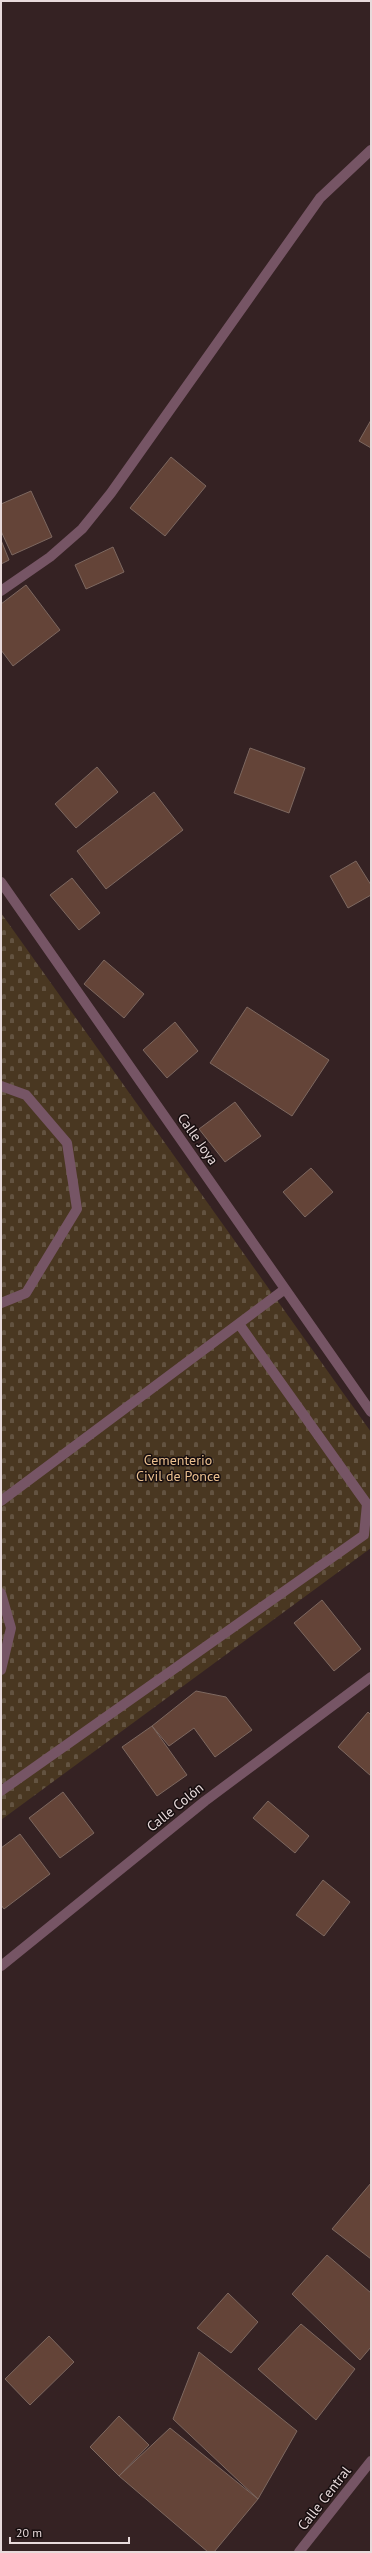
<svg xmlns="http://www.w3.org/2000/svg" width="372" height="2553" font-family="'PT Sans',sans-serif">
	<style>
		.cemetery { fill: url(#cemetery-stones) }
		.building { fill: #644438; stroke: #7d6860 }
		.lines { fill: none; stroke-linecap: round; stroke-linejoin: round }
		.minor { stroke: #765565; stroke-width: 10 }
		.labels { text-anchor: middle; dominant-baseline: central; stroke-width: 3; stroke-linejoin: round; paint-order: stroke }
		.street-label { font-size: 14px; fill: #e8dadb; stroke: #170e0f }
		.park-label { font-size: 14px; fill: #eabf8f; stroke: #170e0f }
	</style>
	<defs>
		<pattern id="cemetery-stones" width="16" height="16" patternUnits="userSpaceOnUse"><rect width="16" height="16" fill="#493721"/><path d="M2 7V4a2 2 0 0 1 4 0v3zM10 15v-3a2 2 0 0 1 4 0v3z" fill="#635341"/></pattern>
	</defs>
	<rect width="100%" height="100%" fill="#352223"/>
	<path class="cemetery" d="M1 913 371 1432V1548L1 1820Z"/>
	<path class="building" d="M371 420V448L359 441Z
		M171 457 206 486 165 536 130 508Z
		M31 491 52 537 12 555 1 531V504Z
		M1 540 9 560 1 564Z
		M113 547 124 572 86 589 75 565Z
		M26 585 60 630 13 666 1 650V604Z
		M250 748 305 768 289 813 234 793Z
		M97 767 118 792 76 828 55 804Z
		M154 792 183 830 106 889 77 851Z
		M356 861 371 885V895L348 908 330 876Z
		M72 878 100 913 79 930 50 895Z
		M104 960 144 994 124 1018 84 984Z
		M247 1007 329 1060 292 1116 210 1063Z
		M175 1022 198 1051 167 1078 143 1050Z
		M235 1102 261 1136 225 1162 199 1129Z
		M311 1168 333 1192 305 1217 283 1192Z
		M322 1600 361 1649 334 1671 294 1623Z
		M196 1691 226 1697 252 1730 215 1757 194 1728 169 1746 152 1726Z
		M368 1712 371 1715V1776L338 1747Z
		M152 1726 187 1775 157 1796 122 1747Z
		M63 1792 94 1833 60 1858 29 1818Z
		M268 1801 309 1836 295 1853 253 1818Z
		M20 1834 50 1874 4 1909 1 1905V1848Z
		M323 1880 350 1902 324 1936 296 1915Z
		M371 2183V2259L332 2229Z
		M327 2255 371 2293V2347L360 2360 292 2294Z
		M228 2293 258 2322 231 2353 197 2328Z
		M301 2324 355 2369 316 2420 258 2369Z
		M49 2336 74 2362 30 2405 5 2379Z
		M199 2352 297 2431 258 2499 173 2419Z
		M119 2416 149 2445 119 2476 90 2447Z
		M170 2428 258 2499 214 2552H208L119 2476Z"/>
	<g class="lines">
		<path class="minor" d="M1 591 50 557 82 529 111 493 320 198 371 150
			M1 882 371 1412
			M1 1086 26 1095 67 1143 77 1209 26 1293 1 1303
			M1 1501 285 1289
			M1 1593 11 1628 1 1670
			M1 1791 364 1535 367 1504 239 1324
			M1 1966 205 1801 371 1677
			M299 2552 371 2461"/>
	</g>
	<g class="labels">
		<g class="street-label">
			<text transform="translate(198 1139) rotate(55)">Calle Joya</text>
			<text transform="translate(175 1807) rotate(-39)">Calle Colón</text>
			<text transform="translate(324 2498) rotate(-52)">Calle Central</text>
		</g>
		<g class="park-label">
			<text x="178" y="1460">Cementerio<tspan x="178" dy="16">Civil de Ponce</tspan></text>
		</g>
	</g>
	<rect width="372" height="2553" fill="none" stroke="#e8dadb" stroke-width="4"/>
	<path d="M10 2537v6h119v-6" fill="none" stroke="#e8dadb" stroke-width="2"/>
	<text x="16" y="2537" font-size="12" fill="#e8dadb" stroke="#170e0f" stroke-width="3" paint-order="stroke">20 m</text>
</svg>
